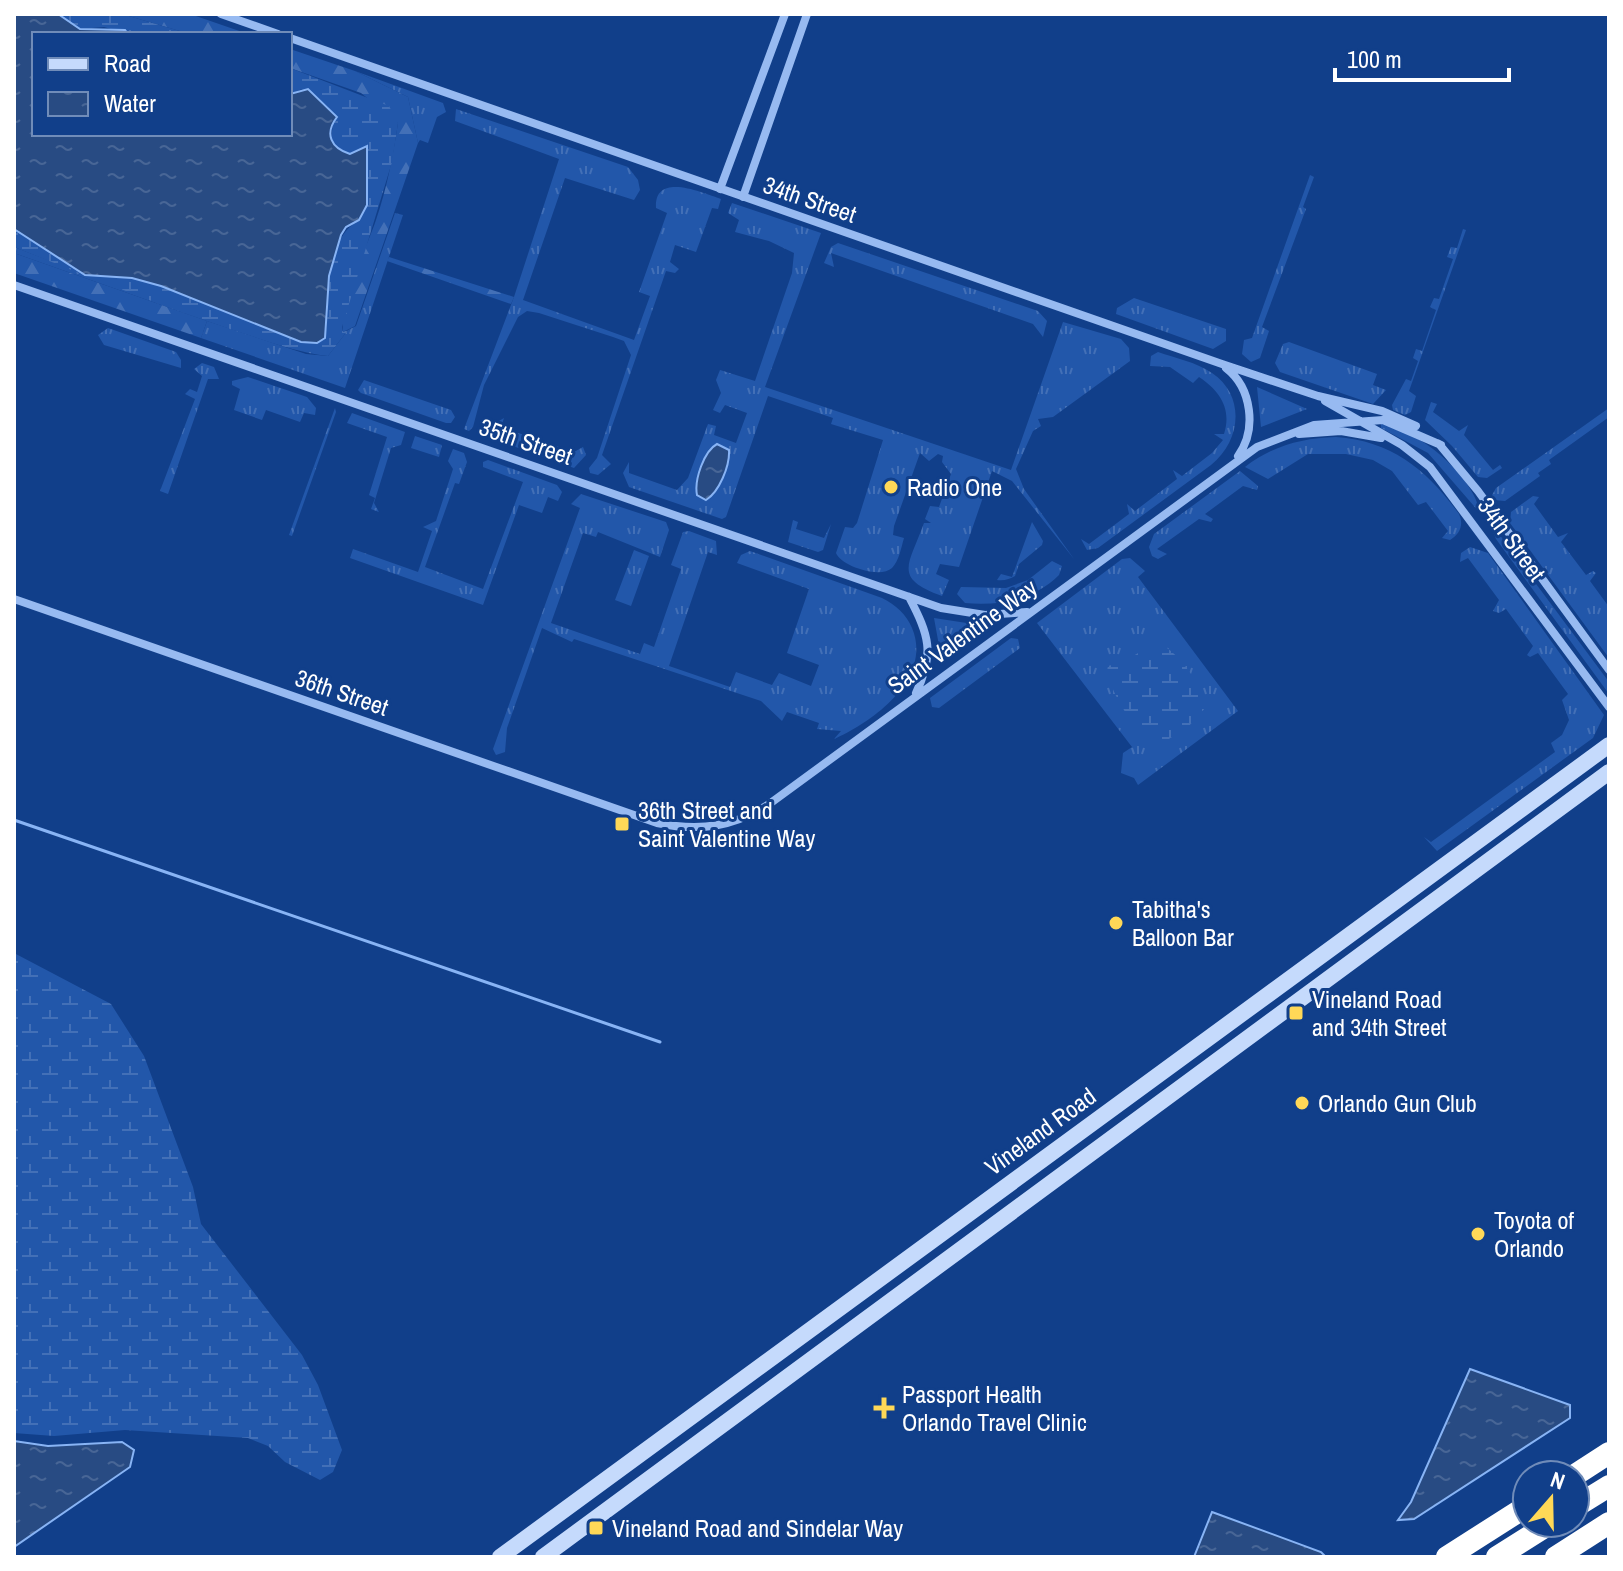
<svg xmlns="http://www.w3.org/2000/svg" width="1623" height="1571" font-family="'Archivo Narrow',sans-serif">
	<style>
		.grass { fill: url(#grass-tufts) }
		.forest { fill: url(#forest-firs) }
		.wetland { fill: url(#wetland-marsh) }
		.water { fill: url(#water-ripples); stroke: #88b4f5; stroke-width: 2 }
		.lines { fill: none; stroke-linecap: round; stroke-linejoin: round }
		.stream { stroke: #88b4f5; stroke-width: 3 }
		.street { stroke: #97baf1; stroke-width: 8 }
		.secondary { stroke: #c5dafc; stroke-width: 16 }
		.highway { stroke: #fff; stroke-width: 22 }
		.poi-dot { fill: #ffd857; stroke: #113f8a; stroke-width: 3 }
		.labels { text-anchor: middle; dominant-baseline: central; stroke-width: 6; stroke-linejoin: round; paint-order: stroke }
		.street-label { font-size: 24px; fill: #fff; stroke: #113f8a }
		.poi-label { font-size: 24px; fill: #fff; stroke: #113f8a; text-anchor: start }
	</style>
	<defs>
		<pattern id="grass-tufts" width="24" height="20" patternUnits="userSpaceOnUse" patternTransform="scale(2)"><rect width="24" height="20" fill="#2257aa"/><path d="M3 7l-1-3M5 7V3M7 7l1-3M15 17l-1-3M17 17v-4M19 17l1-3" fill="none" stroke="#4370b7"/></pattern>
		<pattern id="forest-firs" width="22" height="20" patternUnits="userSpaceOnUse" patternTransform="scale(2)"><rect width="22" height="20" fill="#2257aa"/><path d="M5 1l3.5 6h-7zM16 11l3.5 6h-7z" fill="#4370b7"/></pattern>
		<pattern id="wetland-marsh" width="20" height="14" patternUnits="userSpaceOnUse" patternTransform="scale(2)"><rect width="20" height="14" fill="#2257aa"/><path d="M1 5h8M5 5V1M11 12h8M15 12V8" fill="none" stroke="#4370b7"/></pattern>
		<pattern id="water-ripples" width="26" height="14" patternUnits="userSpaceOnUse" patternTransform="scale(2)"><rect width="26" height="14" fill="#284b83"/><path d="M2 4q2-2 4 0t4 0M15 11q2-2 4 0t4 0" fill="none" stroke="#486696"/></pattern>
	</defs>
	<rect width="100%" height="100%" fill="#113f8a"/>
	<path class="grass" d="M355 71 443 103 446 112 437 117 428 143 420 140 418 143 408 97Z
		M456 109 628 167 638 180 640 190 634 200 565 178 523 300 634 340 650 296 639 292 667 213 656 208C654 171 703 193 721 199L718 209 712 208 696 252 675 245 670 262 679 269 675 273 666 271 602 455 611 464 598 475 590 473 589 468 597 458 631 355 624 341 613 337 539 313 527 311 518 317 484 385 473 427 469 431 464 429 514 297 559 159 455 121Z
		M1310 175 1314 177 1303 207 1306 209 1262 327 1269 331 1260 358 1251 362 1242 354 1244 340 1252 338Z
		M732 203 821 233 765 387 1011 470 1063 322 1121 339 1129 348 1130 361 1053 417 1038 419 1041 426 1033 431 1016 469 1024 489 1074 559 1012 481 992 471 959 567 940 564 936 574 949 580 942 596C892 578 909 565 924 523H931L925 519 930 506 939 507 951 474 942 462 943 456 938 454 929 461 920 453 894 526 893 535 904 538C901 548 899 561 892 568 880 579 841 566 836 553L845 527 853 528 857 523 883 440 831 424 833 418 768 396 726 517 722 519 629 487 623 473 629 462V473L677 490 688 478 708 424 716 426 714 435 736 443 747 413 725 405 720 413 713 410 721 393 716 380 720 370 755 381 792 273 794 253 769 241 735 232 739 220 728 213Z
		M395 213 403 215 345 388 201 338 207 321 14 253V247L207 321 306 354 328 356 348 330 356 326Z
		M1463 229 1466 230 1409 391 1416 396 1411 412 1405 415 1393 410 1392 405 1406 379 1411 381 1418 361 1413 358 1416 349 1422 351 1436 310 1430 307 1434 298 1439 299 1453 259 1447 257 1451 247 1457 248Z
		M838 243 1038 311 1047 321 1043 337 1033 324 831 253 834 267 824 263 831 247Z
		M1134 298 1226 329V341L1213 349 1116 314 1117 308Z
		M108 328 176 352 181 360V368L104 345 98 335Z
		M1289 342 1377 374 1373 385 1386 390 1373 404 1280 372 1275 363 1283 344Z
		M1158 352C1175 358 1196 362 1212 373 1246 396 1241 441 1211 465L1098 548 1087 550 1081 539 1089 544 1129 514 1127 504 1135 511 1177 479 1173 470 1182 476 1212 453 1223 440 1214 434H1224C1232 409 1220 391 1199 377L1193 383 1170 367 1150 366 1151 356Z
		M202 363 214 367 219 379H208L168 494 160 491 195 399 185 394 190 389 197 392 202 376 194 369Z
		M248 377 307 397 316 408 315 415 304 413 300 422 266 410 262 420 234 410 240 389 232 385V381Z
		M364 380 451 410 455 417 451 423H446L361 393 358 390Z
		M1257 387 1307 409 1261 427Z
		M1431 402 1437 404 1433 412 1459 431 1468 425 1464 435 1493 470 1500 465 1502 468 1487 478 1478 477 1452 446 1425 420Z
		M335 408 336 412 292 536 289 535Z
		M1609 408V417L1549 460 1551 464 1538 473 1540 476 1505 501 1494 500 1492 495 1496 488Z
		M352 413 405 432 401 445 391 448 374 503 379 512 371 509 375 498 369 495 387 437 347 423Z
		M504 418 501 427 574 452 583 447 586 455 574 468 485 436 484 430Z
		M1381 424C1417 428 1475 477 1480 513L1428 453 1381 428Z
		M415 436 442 445 439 457 411 448Z
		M1336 437C1392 441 1427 470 1459 514 1464 525 1460 534 1450 540L1442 538 1448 531 1426 502 1418 505 1392 471 1373 460 1346 454H1308L1268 479 1245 467C1272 446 1302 438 1336 437Z
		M453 449 464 453 467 462 459 484 455 483 425 567 483 589 523 482 483 467V462L488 460 557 485 562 492 558 501 548 497 542 513 519 505 483 605 350 558 353 549 418 572 432 531 423 527 436 521 453 469 448 461Z
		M1240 471 1258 486 1257 490 1243 486 1205 514 1213 519 1211 522 1199 519 1157 549 1167 554 1158 559 1152 556 1149 547 1154 534Z
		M581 494 666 522 669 530 660 557 598 532 596 537 583 533 551 623 640 654 644 643 654 647 681 569 671 565 683 532 689 531 716 541 717 555 708 552 669 666 730 687 736 672 772 685 779 673 811 686 819 665 787 653 809 589 737 563 741 555 750 551 882 598C896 605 906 614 912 628 933 678 873 722 834 739L841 731 817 729 819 723 787 712 782 721 761 701 574 639 572 642 542 628 507 728 505 752 496 755 493 749 580 508 571 504Z
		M1533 496 1539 497 1534 504 1558 537 1568 533 1561 542 1586 575 1593 571 1596 573 1590 581 1609 607V658L1510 523 1511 512Z
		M793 520 798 522 796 529 824 538 831 524 823 550 818 552 788 542Z
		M1032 522 1043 541 1042 545 1019 564 1015 576C1010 579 1004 581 997 580L1001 574 1012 577Z
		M1496 530 1609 682V694L1496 539 1493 531Z
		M1470 547 1488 553 1604 715 1593 738 1437 851 1424 837 1431 842 1555 752 1551 743 1562 735 1569 720 1562 700 1568 694 1538 653 1530 657 1527 655 1533 646 1506 609 1499 613 1493 611 1499 600 1468 558 1460 562 1461 553Z
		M634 550 649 556 631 606 615 600Z
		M1130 558 1145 571 1138 577 1238 711 1138 785 1134 778 1121 773 1123 753 1132 747 1037 623 1122 559Z
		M1052 561 1062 566 1059 575C1034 600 1000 606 965 603L957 594 961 587 1006 588 1028 580Z
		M934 618 986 626 988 628 942 662Z
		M1011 638 1018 639 1020 648 939 708 932 707 930 698Z"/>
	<path class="forest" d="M122 14H190L248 34H190Z
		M290 49 355 71 408 97 418 143 355 326 343 332C339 301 366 250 376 220 387 188 393 156 398 123L361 93 290 68Z
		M14 253 207 321 201 338 14 273Z
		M389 257 514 297 511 304 387 261Z"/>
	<path class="wetland" d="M58 14H122L190 34H128L104 27 80 29Z
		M290 68 389 106 398 123 392 162 342 327 343 332 348 330 328 356C295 352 264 340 233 330 159 305 87 276 14 247V229L85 275 132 278 161 286 301 342 317 343 325 338C332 301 321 242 359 220L367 147 350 154 338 150 331 141 333 122 302 89 290 94Z
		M1155 643C1175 645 1204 688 1206 707L1188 727 1156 747C1141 742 1108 688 1107 671L1108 666 1123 662Z
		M14 953 111 1004 144 1056 193 1187 201 1224 302 1355 318 1385 342 1450 333 1472 320 1480 285 1462 268 1446 248 1438 125 1430 54 1436 14 1433Z"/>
	<path class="water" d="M14 14H58L80 29 125 30 128 34H34V134H290V94L308 89 337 117C324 134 331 148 350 154L367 146V205L359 220 346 227 341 235 329 276 325 338 317 343 301 342 161 286 132 278 85 275 14 229Z
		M717 444 729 450C730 466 719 492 706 500L697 495C694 480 704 451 717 444Z
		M1470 1369 1570 1405V1418L1414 1519 1398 1520 1411 1502Z
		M14 1441 48 1446 122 1442 134 1450 130 1467 14 1547Z
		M1212 1512 1321 1552 1326 1557H1194Z"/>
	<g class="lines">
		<path class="stream" d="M14 820 660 1042"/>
		<path class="street" d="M221 14 278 34
			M290 38 1222 364 1318 396 1382 411 1416 426
			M720 189 785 14
			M743 197 807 14
			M14 285 941 608 985 615 1027 612
			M1226 368C1252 388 1257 430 1238 456
			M1325 401 1402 445 1430 467 1609 707
			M1299 434 1341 431 1381 438
			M1439 444 1478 491 1609 670
			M909 597C929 635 935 653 916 693
			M14 599 657 823C700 832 735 827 772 802L1257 447 1314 425 1383 420 1441 445"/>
		<path class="secondary" d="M500 1557 1609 745
			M543 1557 1609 772"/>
		<path class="highway" d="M1575 1475 1609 1453
			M1575 1507 1609 1486
			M1447 1557 1527 1506
			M1497 1557 1551 1523
			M1556 1557 1609 1523"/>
	</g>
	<g class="poi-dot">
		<circle cx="891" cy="487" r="8"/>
		<rect x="614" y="816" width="16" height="16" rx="4"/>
		<circle cx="1116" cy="923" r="8"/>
		<rect x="1288" y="1005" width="16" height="16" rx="4"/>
		<circle cx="1302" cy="1103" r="8"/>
		<circle cx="1478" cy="1234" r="8"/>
		<path d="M880 1396h8v8h8v8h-8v8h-8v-8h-8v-8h8z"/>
		<rect x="588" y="1520" width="16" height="16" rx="4"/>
	</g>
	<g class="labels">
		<g class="street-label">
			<text transform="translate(810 199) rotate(19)">34th Street</text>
			<text transform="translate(526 441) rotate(19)">35th Street</text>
			<text transform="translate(1512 539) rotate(54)">34th Street</text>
			<text transform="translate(962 636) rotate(-36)">Saint Valentine Way</text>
			<text transform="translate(342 692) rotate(19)">36th Street</text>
			<text transform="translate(1040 1131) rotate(-36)">Vineland Road</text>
		</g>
		<g class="poi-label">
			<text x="907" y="487">Radio One</text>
			<text x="638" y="810">36th Street and<tspan x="638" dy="28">Saint Valentine Way</tspan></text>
			<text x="1132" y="909">Tabitha's<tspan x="1132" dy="28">Balloon Bar</tspan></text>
			<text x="1312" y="999">Vineland Road<tspan x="1312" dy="28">and 34th Street</tspan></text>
			<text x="1318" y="1103">Orlando Gun Club</text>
			<text x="1494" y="1220">Toyota of<tspan x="1494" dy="28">Orlando</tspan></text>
			<text x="902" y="1394">Passport Health<tspan x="902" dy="28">Orlando Travel Clinic</tspan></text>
			<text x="612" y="1528">Vineland Road and Sindelar Way</text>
		</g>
	</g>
	<rect width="1623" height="1571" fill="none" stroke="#ffffff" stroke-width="32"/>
	<rect x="32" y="32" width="260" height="104" fill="#113f8a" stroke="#708cb9" stroke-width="2"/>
	<rect x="48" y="58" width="40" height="12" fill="#c5dafc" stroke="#708cb9" stroke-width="2"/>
	<text x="104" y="72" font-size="24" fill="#ffffff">Road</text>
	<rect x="48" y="92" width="40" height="24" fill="url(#water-ripples)" stroke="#708cb9" stroke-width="2"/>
	<text x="104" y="112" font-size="24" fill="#ffffff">Water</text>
	<g transform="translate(1551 1499) rotate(20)"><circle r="38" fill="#113f8a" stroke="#708cb9" stroke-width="2"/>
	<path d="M0-6L14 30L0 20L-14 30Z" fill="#ffd857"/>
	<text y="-12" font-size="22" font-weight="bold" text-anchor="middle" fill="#ffffff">N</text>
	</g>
	<path d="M1335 68v12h174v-12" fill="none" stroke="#ffffff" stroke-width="4"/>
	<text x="1347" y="68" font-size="24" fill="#ffffff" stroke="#113f8a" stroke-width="6" paint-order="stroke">100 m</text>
</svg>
